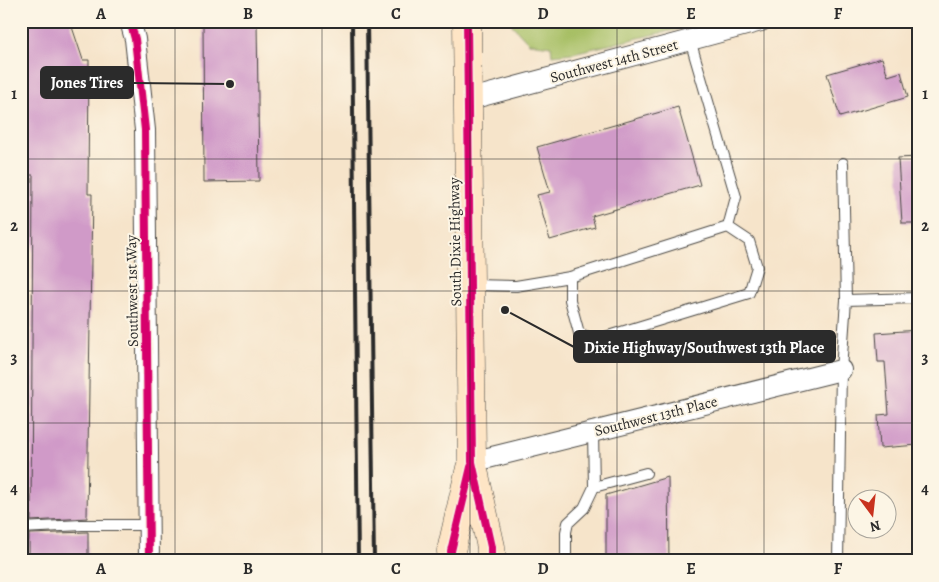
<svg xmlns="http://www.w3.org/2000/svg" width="939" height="582" font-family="Alegreya,serif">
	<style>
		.green { fill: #a7bf65; stroke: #697548 }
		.building { fill: #d09ac8 }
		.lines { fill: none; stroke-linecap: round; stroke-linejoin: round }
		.lane-casing { stroke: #494743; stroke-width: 12 }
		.street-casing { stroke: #494743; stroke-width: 22 }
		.secondary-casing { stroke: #494743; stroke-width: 29 }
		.lane { stroke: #fff; stroke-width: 10 }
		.street { stroke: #fff; stroke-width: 20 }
		.secondary { stroke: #fee5c5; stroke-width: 28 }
		.rail { stroke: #2b2b2b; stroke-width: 4 }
		.cycleway-casing { stroke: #fcf5e5; stroke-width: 11 }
		.cycleway { stroke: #d6006c; stroke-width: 8 }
		.grid { fill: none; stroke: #2b2b2b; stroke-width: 1; stroke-opacity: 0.55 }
		.labels { text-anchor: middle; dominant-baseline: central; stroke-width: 4; stroke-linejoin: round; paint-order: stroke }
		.street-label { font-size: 15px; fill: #2b2b2b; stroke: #fcf5e5 }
		.leader { fill: none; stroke: #2b2b2b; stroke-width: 2 }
		.callout-dot { fill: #2b2b2b; stroke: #fcf5e5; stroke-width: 2 }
		.callout { fill: #2b2b2b; stroke: #2b2b2b; stroke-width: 2 }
		.callout-label { font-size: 16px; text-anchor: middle; font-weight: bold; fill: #fff }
		.neatline { fill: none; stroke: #2b2b2b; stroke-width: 2 }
		.grid-label { font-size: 16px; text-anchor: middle; font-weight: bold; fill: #2b2b2b }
	</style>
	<rect width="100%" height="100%" fill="#fcf5e5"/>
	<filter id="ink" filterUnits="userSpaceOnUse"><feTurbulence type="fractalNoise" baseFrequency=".02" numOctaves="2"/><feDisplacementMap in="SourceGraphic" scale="10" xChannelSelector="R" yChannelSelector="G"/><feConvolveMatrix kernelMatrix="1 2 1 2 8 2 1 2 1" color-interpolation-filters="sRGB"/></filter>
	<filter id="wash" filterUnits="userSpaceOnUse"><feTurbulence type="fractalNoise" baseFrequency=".0096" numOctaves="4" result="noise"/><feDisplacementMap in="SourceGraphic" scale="20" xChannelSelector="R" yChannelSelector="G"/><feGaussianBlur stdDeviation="1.12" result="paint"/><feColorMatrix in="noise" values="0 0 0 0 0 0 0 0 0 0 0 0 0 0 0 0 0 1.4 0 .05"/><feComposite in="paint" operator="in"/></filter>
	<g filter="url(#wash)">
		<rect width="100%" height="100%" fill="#f6e4ca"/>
		<path class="green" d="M512 21H713L573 53 552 55 551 46 529 43 512 25Z"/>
		<g id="blocks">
			<path class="building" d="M21 21H70L83 60H89L88 194H92L87 518 31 521 33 175H21Z
				M203 21H257L259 181 204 182Z
				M882 58 888 76 901 72 908 97 840 117 827 74Z
				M678 107 700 185 592 216 595 227 550 240 537 195 550 192 537 147Z
				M918 157V223H902L898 158Z
				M918 330V445L880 448 878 415 889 414 885 362H878L876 333Z
				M668 477 669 561H606V495Z
				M88 532V561H29V534Z"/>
		</g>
	</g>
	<g filter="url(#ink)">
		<use href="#blocks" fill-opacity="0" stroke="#494743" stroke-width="1"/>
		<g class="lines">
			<defs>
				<path id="lane" d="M570 277V300L579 333 595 340 749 293 757 267 749 241 728 227
					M472 285 516 286 570 277 728 227 736 197 690 40
					M846 300 918 298
					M594 487 646 473
					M21 528 82 525H148
					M566 561V532L568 523 584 508 594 487 593 432
					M838 561 841 370 846 300 843 163"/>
				<path id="street" d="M130 21 135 39 145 130 149 561
					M467 100 761 21
					M472 462 841 370"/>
				<path id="secondary" d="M467 21 472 462 491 547V561
					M452 561 451 551 470 468"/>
			</defs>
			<use href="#lane" class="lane-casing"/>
			<use href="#street" class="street-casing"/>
			<use href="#secondary" class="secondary-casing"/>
			<use href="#lane" class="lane"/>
			<use href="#street" class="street"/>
			<use href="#secondary" class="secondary"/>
			<path class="rail" d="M352 21 358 561
				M367 21 374 561"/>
			<defs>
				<path id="cycleway" d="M130 21 135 39 145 130 149 561
					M467 21 472 462 491 547V561
					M452 561 451 551 471 467"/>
			</defs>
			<use href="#cycleway" class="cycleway-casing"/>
			<use href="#cycleway" class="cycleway"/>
		</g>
	</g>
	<path class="grid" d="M175 21V561M322 21V561M470 21V561M617 21V561M764 21V561M21 159H918M21 291H918M21 423H918"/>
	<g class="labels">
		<g class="street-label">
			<text transform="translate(614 61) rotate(-15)">Southwest 14th Street</text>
			<text transform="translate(455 242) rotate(-91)">South Dixie Highway</text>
			<text transform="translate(132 291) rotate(-91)">Southwest 1st Way</text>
			<text transform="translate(656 416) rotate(-14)">Southwest 13th Place</text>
		</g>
	</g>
	<path class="leader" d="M230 84L133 83M505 310L574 347"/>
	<g class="callout-dot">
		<circle cx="230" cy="84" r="5"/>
		<circle cx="505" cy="310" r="5"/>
	</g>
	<g class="callout">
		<rect x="41" y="67" width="92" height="31" rx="5"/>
		<rect x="574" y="331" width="261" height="31" rx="5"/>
	</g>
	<g class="callout-label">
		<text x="87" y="88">Jones Tires</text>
		<text x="704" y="353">Dixie Highway/Southwest 13th Place</text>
	</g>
	<rect width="939" height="582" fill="none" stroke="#fcf5e5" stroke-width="55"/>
	<g transform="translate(872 514) rotate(165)"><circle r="24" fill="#fcf5e5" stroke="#a8a49b"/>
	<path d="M0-4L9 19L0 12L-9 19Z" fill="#c8321e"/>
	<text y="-8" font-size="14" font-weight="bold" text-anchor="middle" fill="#2b2b2b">N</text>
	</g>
	<rect x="28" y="28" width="884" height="526" class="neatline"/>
	<g class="grid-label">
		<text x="101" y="19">A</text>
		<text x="248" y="19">B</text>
		<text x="396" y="19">C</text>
		<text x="543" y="19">D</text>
		<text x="691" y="19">E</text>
		<text x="838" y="19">F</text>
		<text x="14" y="99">1</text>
		<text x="925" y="99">1</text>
		<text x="14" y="231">2</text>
		<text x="925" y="231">2</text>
		<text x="14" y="363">3</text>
		<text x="925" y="363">3</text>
		<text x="14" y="494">4</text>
		<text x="925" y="494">4</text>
		<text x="101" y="574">A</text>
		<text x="248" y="574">B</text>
		<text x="396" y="574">C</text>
		<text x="543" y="574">D</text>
		<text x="691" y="574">E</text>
		<text x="838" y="574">F</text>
	</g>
</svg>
